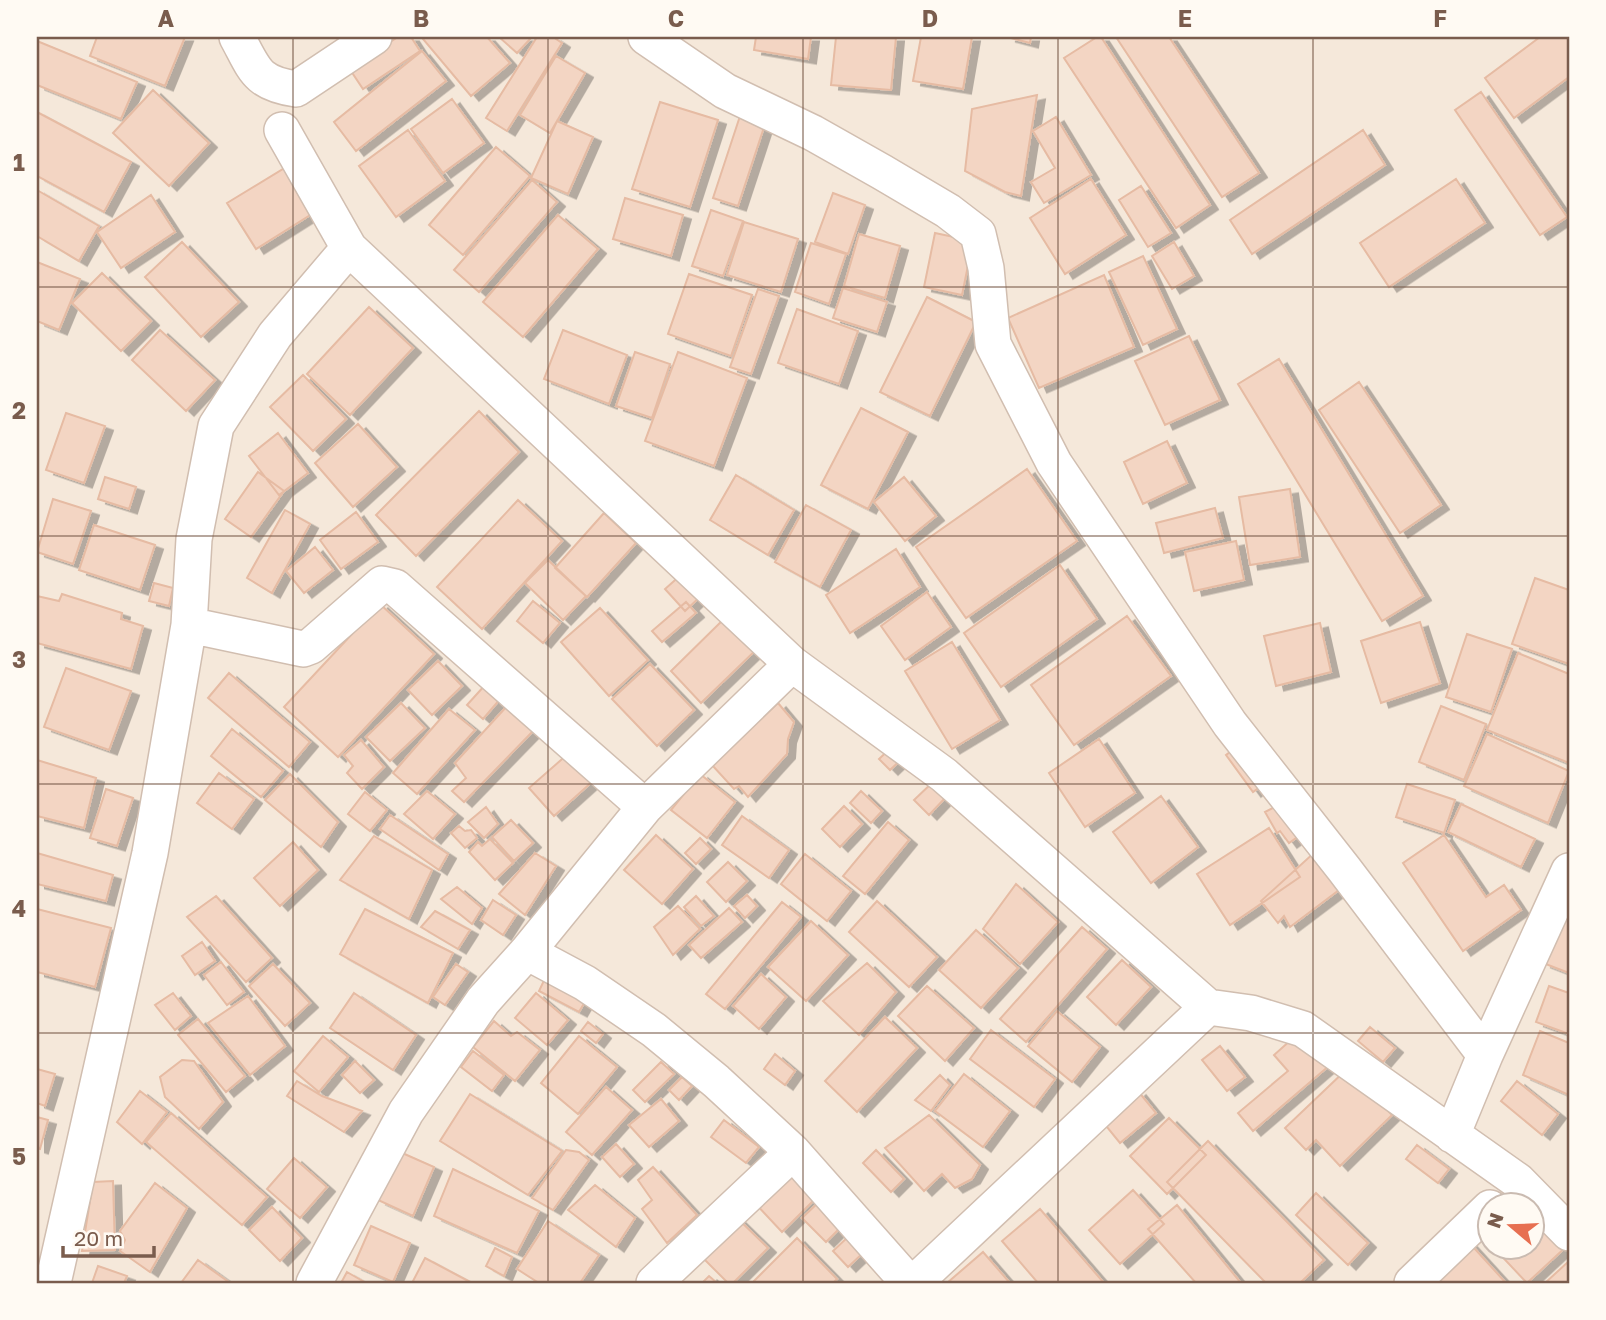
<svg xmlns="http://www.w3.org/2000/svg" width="1606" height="1320" font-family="'Golos Text',sans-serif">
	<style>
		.residential { fill: #f5e8da; fill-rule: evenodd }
		.building { fill: #f3d5c3; stroke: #e6bba3; stroke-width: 2; filter: url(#shadow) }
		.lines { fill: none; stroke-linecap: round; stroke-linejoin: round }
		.minor-casing { stroke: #d1beb0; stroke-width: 38 }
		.minor { stroke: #fff; stroke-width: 35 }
		.grid { fill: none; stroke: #7a5c4d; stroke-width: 2; stroke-opacity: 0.55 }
		.neatline { fill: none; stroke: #7a5c4d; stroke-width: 2.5 }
		.grid-label { font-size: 23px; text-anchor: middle; font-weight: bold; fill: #7a5c4d }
	</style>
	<defs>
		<filter id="shadow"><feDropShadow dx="8" dy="4.5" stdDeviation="0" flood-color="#0004"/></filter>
	</defs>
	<rect width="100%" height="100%" fill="#fdf6ec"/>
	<path class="residential" d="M37 37H1569V1283H37ZM1490 1204H1532V1246H1490Z"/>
	<path class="building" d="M97 37H185L165 86 90 56Z
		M398 37H411L420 51 363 89 349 68Z
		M426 37H487L510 63 471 96 423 39Z
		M499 37H532L517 53Z
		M537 37H553L562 43 507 131 486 118Z
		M756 37H811L808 59 754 50Z
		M836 37H896L891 90 831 85Z
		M921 37H972L963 89 913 81Z
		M1007 37H1031L1030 43Z
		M1097 37H1101L1210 205 1176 228 1064 58Z
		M1116 37H1169L1259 173 1222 197Z
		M1540 37H1569V77L1514 118 1485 78Z
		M37 41 137 82 121 119 37 85Z
		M422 51 446 81 356 151 334 122Z
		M556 56 585 73 550 133 520 115Z
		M153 90 209 143 169 186 113 133Z
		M1481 92 1567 217 1540 235 1455 110Z
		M1037 95 1021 196 1005 192 965 171 972 109Z
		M452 99 484 143 443 173 411 129Z
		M660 102 718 120 690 207 632 189Z
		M742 110 767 118 738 206 713 198Z
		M37 112 131 162 104 212 37 176Z
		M1056 117 1091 175 1044 203 1031 182 1055 168 1033 131Z
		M557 121 593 137 568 194 531 178Z
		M408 130 445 181 396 217 359 166Z
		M1363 130 1385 165 1252 254 1230 220Z
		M496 147 530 176 463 255 429 225Z
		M288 166 315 212 256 249 227 203Z
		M1091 179 1126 235 1065 274 1030 218Z
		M1456 179 1485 223 1389 287 1360 243Z
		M532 180 557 202 479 292 454 270Z
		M1141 186 1171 233 1148 247 1119 200Z
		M37 190 99 226 79 261 37 236Z
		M833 193 865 205 848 254 815 242Z
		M151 195 175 232 121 268 97 232Z
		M625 198 683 215 671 256 613 239Z
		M711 210 743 221 723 276 692 266Z
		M558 215 598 249 523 337 483 302Z
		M744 222 798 239 781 292 727 275Z
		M935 233 973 241 962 295 924 287Z
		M859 234 900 246 885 298 844 286Z
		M182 242 239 302 201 337 145 277Z
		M1174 242 1194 276 1172 289 1152 256Z
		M811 243 846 254 829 304 795 292Z
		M1143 256 1177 329 1143 345 1109 272Z
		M37 262 80 279 59 330 37 321Z
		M102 273 151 321 121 351 72 303Z
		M689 274 752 295 731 356 668 334Z
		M1104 275 1134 347 1039 388 1008 318Z
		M843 288 887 302 877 332 833 318Z
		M758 289 779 296 751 374 730 367Z
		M927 297 976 322 930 416 880 392Z
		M369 307 413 348 350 415 307 374Z
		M797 309 858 331 839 384 778 363Z
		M160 330 215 380 186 411 132 360Z
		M563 330 627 355 609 404 544 379Z
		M1189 336 1220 400 1165 425 1135 361Z
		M635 352 670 364 652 418 616 406Z
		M678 352 747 378 714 466 645 441Z
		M1279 359 1423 596 1382 621 1238 384Z
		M303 375 346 419 313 451 270 407Z
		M1359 382 1441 505 1400 533 1319 410Z
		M861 408 908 432 868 509 821 485Z
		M479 411 519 452 416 556 376 515Z
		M66 413 105 426 84 483 46 470Z
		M358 424 397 467 353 507 315 463Z
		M278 433 308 473 279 495 249 456Z
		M1167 441 1187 483 1143 504 1124 462Z
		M1027 469 1077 541 966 618 916 547Z
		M258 472 284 491 251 537 225 519Z
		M736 475 794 510 768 555 710 520Z
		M105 477 136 487 129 509 98 499Z
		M904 477 936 516 905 541 874 502Z
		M1290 489 1300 557 1250 565 1239 497Z
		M53 499 91 511 73 564 37 552Z
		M518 500 562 541 482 629 437 587Z
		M806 505 851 530 820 587 775 562Z
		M1215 508 1223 538 1164 553 1156 523Z
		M285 510 310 524 272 593 247 578Z
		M356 512 378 542 341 569 320 540Z
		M604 513 636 543 587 597 555 568Z
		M94 525 155 545 140 590 79 570Z
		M1236 541 1244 580 1194 591 1185 552Z
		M315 547 333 570 304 593 286 571Z
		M896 549 920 587 850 633 826 595Z
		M548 560 586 596 563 620 525 583Z
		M1060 565 1097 619 1001 687 964 633Z
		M682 574 702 595 685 611 665 589Z
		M1535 578 1569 590V664L1512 644Z
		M154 583 173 588 169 606 149 601Z
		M927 592 951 627 905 660 881 626Z
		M62 594 122 613 121 619 143 626 131 669 37 643V596L59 601Z
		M533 601 560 623 543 643 517 621Z
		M686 602 696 613 662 642 652 631Z
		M380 604 434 654 338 757 284 707Z
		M600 608 648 660 609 696 561 642Z
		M729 614 760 646 701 703 671 671Z
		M1127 616 1171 676 1074 745 1031 685Z
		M1420 622 1440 683 1381 703 1361 641Z
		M1320 623 1331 672 1276 686 1264 636Z
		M1467 634 1512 649 1491 712 1446 697Z
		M952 642 1000 720 952 749 905 671Z
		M1518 653 1569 674V763L1487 730Z
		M438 661 462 686 432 715 408 690Z
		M650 664 694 710 657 746 612 699Z
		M66 668 131 691 109 750 44 727Z
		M229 673 310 742 289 767 208 698Z
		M486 684 501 698 483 719 467 705Z
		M401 703 425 728 390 761 366 737Z
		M778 703 794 722 788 739 787 754 748 797 739 786 734 789 712 765Z
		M508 705 535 729 464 802 452 791 466 778 455 763Z
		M1441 706 1486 724 1464 780 1419 762Z
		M449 709 475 730 417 794 393 773Z
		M232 729 283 771 261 797 211 756Z
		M1487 734 1569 771 1548 823 1464 786Z
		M1099 739 1135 793 1085 827 1049 773Z
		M361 740 384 767 362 789 347 773 353 766 344 755Z
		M895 744 906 755 890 770 879 759Z
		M1241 744 1268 781 1253 792 1226 755Z
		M569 753 593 781 554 816 529 788Z
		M37 760 96 778 84 828 37 816Z
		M219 773 254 799 232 829 197 803Z
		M290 774 338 822 321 847 265 800Z
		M700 774 735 802 707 838 671 810Z
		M933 782 947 796 929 815 914 800Z
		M1407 784 1455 800 1444 833 1396 817Z
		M106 789 133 798 117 846 90 838Z
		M427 791 455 814 433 839 404 814Z
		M861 791 882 811 871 823 850 803Z
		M365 792 387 810 370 831 348 814Z
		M1161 796 1198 847 1151 883 1113 832Z
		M1286 801 1303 833 1289 843 1280 831 1277 833 1265 812Z
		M1461 804 1535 839 1521 867 1448 832Z
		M844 806 862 824 840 847 822 829Z
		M486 807 498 824 484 838 468 822Z
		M390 815 448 854 439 870 380 829Z
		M742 816 789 850 769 878 722 845Z
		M511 820 533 843 514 861 492 837Z
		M888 822 909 840 865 894 843 876Z
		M459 826 465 831 471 830 477 838 465 848 451 833Z
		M1269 828 1300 877 1230 925 1197 874Z
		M656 835 693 869 662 904 624 870Z
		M1444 835 1486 897 1504 885 1521 910 1463 951 1403 863Z
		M374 836 432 870 409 919 340 880Z
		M700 838 711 849 696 864 685 853Z
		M490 839 513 863 495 880 469 852 478 842 482 846Z
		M293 842 318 870 280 906 254 878Z
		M1316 851 1339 890 1290 927 1284 916 1278 923 1261 901Z
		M37 853 113 875 106 901 37 884Z
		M535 853 556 866 525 915 499 894Z
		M805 854 851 891 827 921 781 884Z
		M728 862 747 881 726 902 707 882Z
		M1016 884 1058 922 1020 964 983 929Z
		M457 887 482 908 472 924 441 899Z
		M747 895 757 906 745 918 734 906Z
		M216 896 272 958 246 982 187 917Z
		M696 896 714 916 701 926 684 907Z
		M493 900 516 915 503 935 481 920Z
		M877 901 937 957 909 987 849 932Z
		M782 902 801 917 725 1009 706 994Z
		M678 906 700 929 673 955 654 927Z
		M729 908 742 922 701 958 689 945Z
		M37 909 111 928 95 987 37 972Z
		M365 909 453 953 428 1003 340 954Z
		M1569 909V973L1543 963Z
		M435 911 470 930 458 949 421 927Z
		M811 921 848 955 806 1001 768 967Z
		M1082 927 1107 949 1026 1042 1000 1019Z
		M976 930 1018 968 981 1008 939 970Z
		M202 942 215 961 195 975 182 956Z
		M1122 960 1151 987 1116 1025 1087 997Z
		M221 962 244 992 227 1005 204 975Z
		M867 963 896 992 859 1035 823 1001Z
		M273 964 310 1003 285 1026 249 986Z
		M456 964 468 972 445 1005 433 997Z
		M549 970 590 993 579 1012 539 991Z
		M761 974 786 997 759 1029 733 1006Z
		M927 986 974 1028 945 1061 898 1016Z
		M1549 986 1569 993V1034L1536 1022Z
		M173 993 191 1016 175 1030 155 1005Z
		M354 993 416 1035 393 1070 330 1028Z
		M536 993 568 1020 547 1045 515 1018Z
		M248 996 285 1046 250 1075 208 1023Z
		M1057 1011 1100 1047 1072 1082 1028 1046Z
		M885 1017 917 1048 857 1112 825 1081Z
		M198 1019 245 1076 226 1092 178 1035Z
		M494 1021 511 1036 517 1032 540 1050 515 1081 473 1047Z
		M588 1022 603 1034 596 1043 581 1031Z
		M1370 1027 1395 1048 1383 1062 1358 1041Z
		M991 1030 1055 1079 1034 1107 970 1059Z
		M1301 1031 1330 1065 1253 1131 1238 1113 1288 1071 1274 1055Z
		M1540 1031 1569 1043V1095L1523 1075Z
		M323 1036 348 1057 319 1092 294 1071Z
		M579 1036 617 1067 578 1114 541 1083Z
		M1220 1046 1245 1077 1227 1091 1202 1060Z
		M473 1051 504 1075 492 1091 461 1067Z
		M775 1054 795 1071 785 1085 764 1069Z
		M182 1060 194 1061 223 1102 199 1129 165 1097 160 1077Z
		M355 1061 374 1080 360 1093 342 1075Z
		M661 1062 674 1074 645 1102 633 1090Z
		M1348 1068 1392 1115 1340 1166 1316 1140 1306 1150 1285 1128Z
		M37 1069 55 1074 45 1106 37 1103Z
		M964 1074 1010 1111 983 1147 935 1111Z
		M940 1075 950 1085 931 1111 915 1100Z
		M682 1077 692 1086 679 1100 669 1090Z
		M297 1081 322 1096 362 1111 344 1132 287 1096Z
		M1517 1081 1558 1114 1542 1135 1501 1101Z
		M606 1087 632 1110 592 1155 566 1132Z
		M140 1091 167 1112 142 1144 117 1122Z
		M1138 1091 1156 1113 1120 1143 1102 1121Z
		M470 1094 562 1151 528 1195 440 1141Z
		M661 1099 679 1121 649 1147 629 1125Z
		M171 1113 267 1197 242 1225 146 1142Z
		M929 1115 980 1165 972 1179 955 1188 942 1174 924 1191 885 1148Z
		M37 1117 48 1120 40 1149 37 1148Z
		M1169 1118 1206 1155 1167 1194 1130 1156Z
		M724 1120 759 1147 746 1163 711 1137Z
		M1208 1141 1324 1260 1300 1283H1266L1167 1182Z
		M616 1144 634 1164 620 1177 602 1157Z
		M1417 1145 1449 1169 1438 1183 1406 1159Z
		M566 1150 579 1152 589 1160 553 1210 532 1198Z
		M876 1150 904 1179 891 1192 863 1163Z
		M400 1152 434 1167 413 1216 378 1200Z
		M294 1158 327 1187 300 1218 267 1189Z
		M653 1167 697 1215 667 1243 642 1209 652 1200 638 1180Z
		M787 1168 816 1198 782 1232 753 1201Z
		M453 1169 539 1211 517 1253 434 1216Z
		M113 1181 115 1250 82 1251 93 1182Z
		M155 1183 187 1208 150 1272 120 1251 125 1240 120 1231Z
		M595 1185 635 1218 616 1247 568 1210Z
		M1133 1190 1164 1224 1120 1264 1089 1230Z
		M1316 1193 1368 1243 1348 1265 1296 1215Z
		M821 1200 844 1224 826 1242 802 1218Z
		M1177 1205 1241 1283H1196L1148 1229Z
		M272 1207 302 1238 280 1261 249 1230Z
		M1532 1207 1568 1245 1527 1283 1492 1246H1532Z
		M1040 1209 1104 1283H1038L1002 1241Z
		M735 1216 768 1248 733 1283H728L699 1254Z
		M548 1221 599 1255 580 1283H539L517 1269Z
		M371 1226 410 1243 393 1282 354 1265Z
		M849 1236 863 1253 848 1267 833 1251Z
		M1464 1237 1506 1283H1414Z
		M797 1238 837 1279 833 1283H752Z
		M495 1248 512 1257 504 1276 486 1266Z
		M983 1252 1010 1283H947Z
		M425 1258 472 1283H412Z
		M198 1260 230 1283H181Z
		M1569 1261V1283H1545Z
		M98 1266 127 1276 124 1283H92Z
		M347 1272 366 1283H341Z
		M709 1276 717 1283H702Z"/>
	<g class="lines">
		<defs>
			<path id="minor" d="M237 37C255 70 256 83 296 89L374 37
				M646 37 725 91 813 133 882 172 948 211 978 234 986 268 993 344 1054 463 1230 724 1344 869 1485 1055
				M282 130 349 248 792 664 944 775 1208 1007 1251 1013 1303 1029 1518 1181 1569 1233
				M189 625 303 649 311 646 382 584 395 587 645 807
				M527 952 585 983 654 1030 716 1081 793 1152 909 1283
				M1452 1135 1485 1055 1569 871
				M53 1283 150 853 189 625 194 539 216 426 275 335 349 248
				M314 1283 406 1112 483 1001 527 952 645 807 792 664
				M654 1283 793 1152
				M914 1283 1208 1007
				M1412 1283 1490 1208"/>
		</defs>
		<use href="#minor" class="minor-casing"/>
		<use href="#minor" class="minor"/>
	</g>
	<path class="grid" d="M293 37V1283M548 37V1283M803 37V1283M1058 37V1283M1313 37V1283M37 287H1569M37 536H1569M37 784H1569M37 1033H1569"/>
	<rect width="1606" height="1320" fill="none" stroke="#fffaf3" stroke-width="77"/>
	<g transform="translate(1511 1226) rotate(289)"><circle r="33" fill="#fffaf3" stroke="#cabbb1" stroke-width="2"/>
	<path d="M0-5L12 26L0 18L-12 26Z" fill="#e76f51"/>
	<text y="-10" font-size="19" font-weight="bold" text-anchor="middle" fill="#7a5c4d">N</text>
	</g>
	<path d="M63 1246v10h91v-10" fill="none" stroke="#7a5c4d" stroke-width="3.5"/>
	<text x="74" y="1246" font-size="21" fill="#7a5c4d" stroke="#fffaf3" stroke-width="5" paint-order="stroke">20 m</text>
	<rect x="38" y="38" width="1530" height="1244" class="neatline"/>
	<g class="grid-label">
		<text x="166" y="27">A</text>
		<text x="421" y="27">B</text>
		<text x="676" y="27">C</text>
		<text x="930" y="27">D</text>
		<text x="1185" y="27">E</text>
		<text x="1440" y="27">F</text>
		<text x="19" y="171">1</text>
		<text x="19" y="419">2</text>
		<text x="19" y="668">3</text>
		<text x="19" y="917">4</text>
		<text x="19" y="1165">5</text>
	</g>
</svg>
